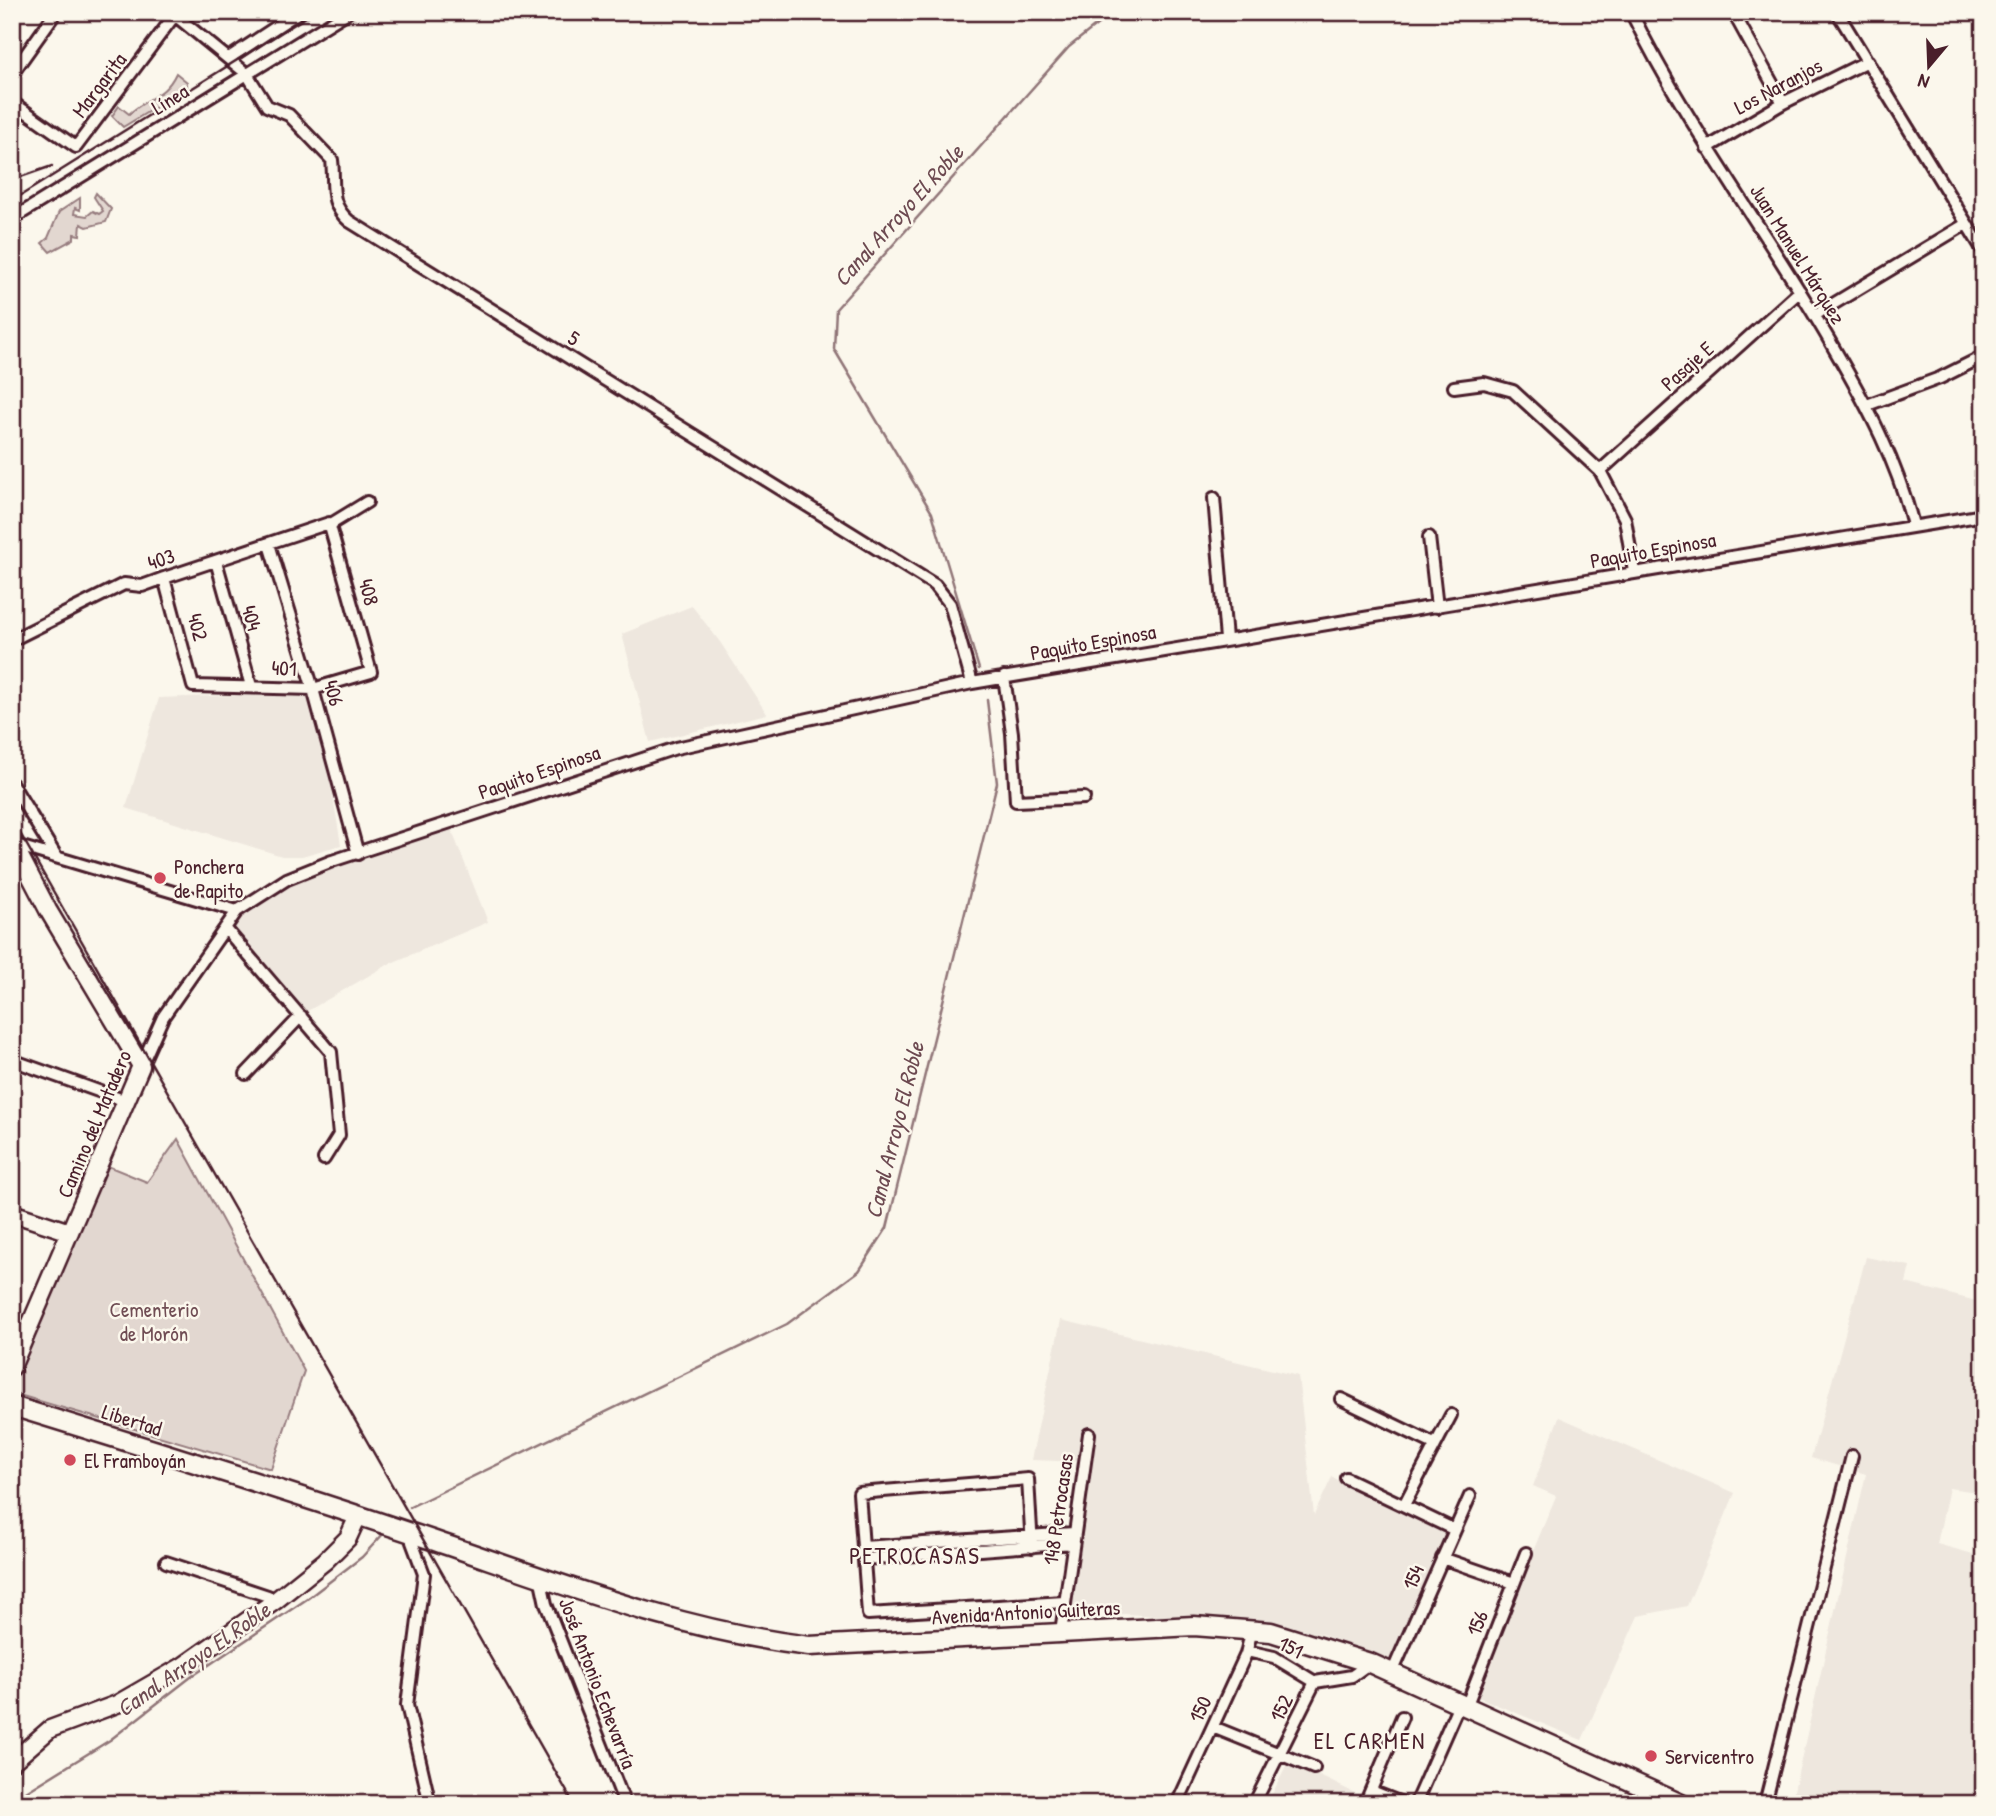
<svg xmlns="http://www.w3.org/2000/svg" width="1996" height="1816" font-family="'Patrick Hand',sans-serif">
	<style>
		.built { fill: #eee7de }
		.green { fill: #e2d7d0; stroke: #967b7e; stroke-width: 2 }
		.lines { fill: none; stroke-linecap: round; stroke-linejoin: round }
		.stream { stroke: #907477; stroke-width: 2.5 }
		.street-casing { stroke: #4a1f2b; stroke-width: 16 }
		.secondary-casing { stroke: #4a1f2b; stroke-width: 21 }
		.primary-casing { stroke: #4a1f2b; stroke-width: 23 }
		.street { stroke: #fbf7ec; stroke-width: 10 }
		.secondary { stroke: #fbf7ec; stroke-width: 16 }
		.primary { stroke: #fbf7ec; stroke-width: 18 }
		.rail { stroke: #4a1f2b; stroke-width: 2.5 }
		.poi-dot { fill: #d1495b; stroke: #fbf7ec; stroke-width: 2.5 }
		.labels { text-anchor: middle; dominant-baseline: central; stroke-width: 5; stroke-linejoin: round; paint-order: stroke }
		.street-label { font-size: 21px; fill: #4a1f2b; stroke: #fbf7ec }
		.poi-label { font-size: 21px; fill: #4a1f2b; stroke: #fbf7ec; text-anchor: start }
		.park-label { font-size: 21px; fill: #704d54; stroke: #fbf7ec }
		.water-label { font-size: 23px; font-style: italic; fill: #6d4a51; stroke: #fbf7ec }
		.neighbourhood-label { font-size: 23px; letter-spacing: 2px; fill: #4a1f2b; stroke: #fbf7ec }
	</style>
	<rect width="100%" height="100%" fill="#fbf7ec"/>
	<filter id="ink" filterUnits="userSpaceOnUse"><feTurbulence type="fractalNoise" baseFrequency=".0143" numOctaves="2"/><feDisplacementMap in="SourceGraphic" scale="14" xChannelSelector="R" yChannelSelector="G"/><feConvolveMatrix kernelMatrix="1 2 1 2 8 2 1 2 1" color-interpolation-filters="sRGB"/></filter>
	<g filter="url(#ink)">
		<path class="built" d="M692 606 720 642 767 714 650 742 622 634Z
			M316 692 341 845 302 856H282L126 808 159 698Z
			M450 826 488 922 389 964 304 1013 230 925 308 872Z
			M1866 1257 1910 1266 1906 1283 1984 1303V1493L1949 1488 1937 1544 1984 1557V1804H1791L1866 1474 1811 1458Z
			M1061 1320 1298 1376 1314 1515 1332 1477 1446 1530 1389 1660 1321 1634 1249 1621 1071 1611 1089 1462 1031 1460Z
			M1559 1417 1735 1493 1687 1606 1638 1616 1582 1740 1473 1695 1556 1496 1533 1486Z
			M1289 1761 1365 1798 1363 1804H1267Z"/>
		<path class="green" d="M176 73 187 82V88L123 127 112 116 119 106 129 114C147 97 165 97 176 73Z
			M96 193 111 209 106 222 87 227 81 224 80 235 74 234V239L50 252 42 243 48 238 59 212 80 198V210L75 208 74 214 87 216 93 211 99 214 103 211 94 197Z
			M178 1139 304 1371 271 1469 12 1393V1381L103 1164 147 1182Z"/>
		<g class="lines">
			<path class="stream" d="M979 669 932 513 834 349 836 309 1069 47 1113 12
				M410 1507 787 1324 859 1271 887 1228 997 783 987 700
				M14 1804 26 1792 110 1740 191 1677 307 1599 362 1557 384 1533"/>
			<defs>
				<path id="street" d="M171 12 247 74 267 106 289 115 332 160C335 185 328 203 349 221L935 585 950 604 972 683
					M1631 12C1689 131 1771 237 1836 352 1869 409 1897 462 1913 525
					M1733 12 1783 103
					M1837 12 1984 252
					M229 58 299 12
					M12 74 56 12
					M12 102 76 147 177 12
					M1707 148 1783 103 1868 61
					M12 219 348 12
					M1815 315 1966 224
					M1454 387 1484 383 1513 391 1600 471 1625 519 1634 572
					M1867 405 1940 378 1984 356
					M1600 471 1800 291
					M1214 498 1226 639
					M331 524 367 502
					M1429 537 1437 607
					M269 544 313 689 358 854
					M216 561 251 686
					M12 640 124 584 142 586 164 578 329 523 371 672 313 689 193 686 164 578
					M1004 677 1012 733 1016 801 1084 798
					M12 784 56 856
					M12 844 237 911
					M225 928 331 1052 339 1135 324 1159
					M12 1060 126 1101
					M141 1066 163 1017 237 911 287 879 332 861 676 748 972 683 1984 515
					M246 1074 301 1016
					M1341 1399 1434 1444
					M1346 1478 1455 1530
					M1404 1505 1451 1415
					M411 1533 412 1542 424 1574 407 1705 430 1804
					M863 1547 1074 1533
					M1032 1547 1028 1479 859 1493 868 1614 1064 1602
					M1442 1558 1514 1583
					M864 1559 1073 1543
					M166 1562 268 1596 275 1601
					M540 1576 546 1604 625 1804
					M1061 1632 1089 1434
					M1247 1651 1274 1657 1315 1682
					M1392 1673 1470 1496
					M1315 1682 1352 1676 1370 1663
					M1466 1707 1526 1553
					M1213 1727 1314 1768
					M1371 1791 1404 1804
					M1177 1804 1246 1654 1252 1629
					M1254 1804 1315 1682
					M1365 1804 1402 1717
					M1415 1804 1459 1704
					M1765 1804 1852 1456"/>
				<path id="secondary" d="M12 841 48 910 141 1066 12 1367
					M12 1213 70 1232
					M12 1762 50 1729 117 1704 183 1666 275 1601 325 1561 348 1538 358 1516"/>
				<path id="primary" d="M12 1406C152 1449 293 1493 432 1540 553 1581 681 1631 809 1646L1194 1626 1271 1632 1370 1663 1681 1804"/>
			</defs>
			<use href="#street" class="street-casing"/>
			<use href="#secondary" class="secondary-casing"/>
			<use href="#primary" class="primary-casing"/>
			<use href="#street" class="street"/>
			<use href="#secondary" class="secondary"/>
			<use href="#primary" class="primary"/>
			<path class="rail" d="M12 180 52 166
				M12 201 314 12
				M12 819 574 1804"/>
		</g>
	</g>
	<g class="poi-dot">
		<circle cx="160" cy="878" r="7"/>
		<circle cx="70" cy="1460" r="7"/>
		<circle cx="1651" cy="1756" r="7"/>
	</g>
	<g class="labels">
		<g class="street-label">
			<text transform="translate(99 85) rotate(-53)">Margarita</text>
			<text transform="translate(1778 86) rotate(-28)">Los Naranjos</text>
			<text transform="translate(170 99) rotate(-32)">Línea</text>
			<text transform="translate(1798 254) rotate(58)">Juan Manuel Márquez</text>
			<text transform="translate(574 338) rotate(32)">5</text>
			<text transform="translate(1687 366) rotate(-42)">Pasaje E</text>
			<text transform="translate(1653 550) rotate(-10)">Paquito Espinosa</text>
			<text transform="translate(161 559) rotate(-19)">403</text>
			<text transform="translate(369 592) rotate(75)">408</text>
			<text transform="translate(252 618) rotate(74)">404</text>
			<text transform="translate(198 627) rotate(75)">402</text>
			<text transform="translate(1093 642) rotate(-10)">Paquito Espinosa</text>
			<text transform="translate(284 668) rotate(3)">401</text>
			<text transform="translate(334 693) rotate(74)">406</text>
			<text transform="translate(539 772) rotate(-19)">Paquito Espinosa</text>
			<text transform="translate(94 1124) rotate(-67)">Camino del Matadero</text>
			<text transform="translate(132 1420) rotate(18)">Libertad</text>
			<text transform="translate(1058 1509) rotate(-82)">148 Petrocasas</text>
			<text transform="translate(1413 1577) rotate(-67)">154</text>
			<text transform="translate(1026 1612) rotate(-3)">Avenida Antonio Guiteras</text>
			<text transform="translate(1477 1623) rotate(-69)">156</text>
			<text transform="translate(1291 1647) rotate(27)">151</text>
			<text transform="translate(598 1683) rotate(69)">José Antonio Echevarría</text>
			<text transform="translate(1281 1708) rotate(-64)">152</text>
			<text transform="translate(1200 1709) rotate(-65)">150</text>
		</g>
		<g class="poi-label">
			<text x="174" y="866">Ponchera<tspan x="174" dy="24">de Papito</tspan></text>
			<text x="84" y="1460">El Framboyán</text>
			<text x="1665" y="1756">Servicentro</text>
		</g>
		<g class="park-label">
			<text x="154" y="1309">Cementerio<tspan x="154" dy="24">de Morón</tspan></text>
		</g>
		<g class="water-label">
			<text transform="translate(898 215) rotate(-48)">Canal Arroyo El Roble</text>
			<text transform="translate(894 1130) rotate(-76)">Canal Arroyo El Roble</text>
			<text transform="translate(193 1659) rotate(-35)">Canal Arroyo El Roble</text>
		</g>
		<g class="neighbourhood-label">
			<text x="915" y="1555">PETROCASAS</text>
			<text x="1370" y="1740">EL CARMEN</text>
		</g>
	</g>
	<rect width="1996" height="1816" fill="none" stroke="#fbf7ec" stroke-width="42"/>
	<rect x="21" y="21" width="1954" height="1774" fill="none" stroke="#4a1f2b" stroke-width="2.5" filter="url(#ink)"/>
	<g transform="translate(1929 66) rotate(199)" stroke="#fbf7ec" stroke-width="5" paint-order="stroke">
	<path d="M0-5L12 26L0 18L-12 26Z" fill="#4a1f2b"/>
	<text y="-10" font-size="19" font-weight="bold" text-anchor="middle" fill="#4a1f2b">N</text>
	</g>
</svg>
